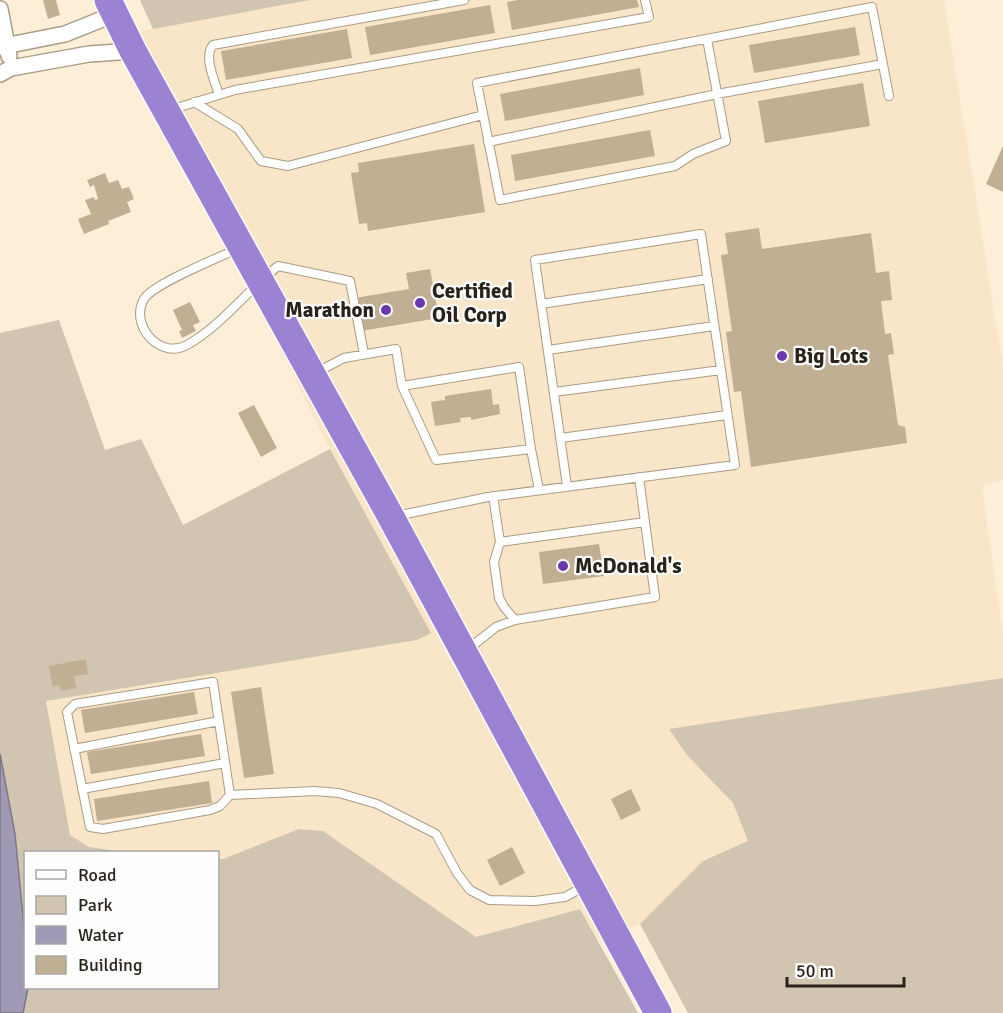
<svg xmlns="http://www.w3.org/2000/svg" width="1003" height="1013" font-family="Signika,sans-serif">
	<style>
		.built { fill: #f9e5c7 }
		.green { fill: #d1c4b0 }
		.water { fill: #a099b6; stroke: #7c7687; stroke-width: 1.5 }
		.building { fill: #c1af93 }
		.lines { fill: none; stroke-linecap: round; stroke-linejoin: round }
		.lane-casing { stroke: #aa9c86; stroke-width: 10 }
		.street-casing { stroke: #aa9c86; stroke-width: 18 }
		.highway-casing { stroke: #fff; stroke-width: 30 }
		.lane { stroke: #fff; stroke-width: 8 }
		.street { stroke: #fff; stroke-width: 15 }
		.highway { stroke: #9c82d3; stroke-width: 27 }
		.poi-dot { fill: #6938af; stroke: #fefefe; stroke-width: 2 }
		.labels { text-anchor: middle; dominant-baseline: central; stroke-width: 4.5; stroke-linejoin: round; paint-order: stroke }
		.poi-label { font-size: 21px; font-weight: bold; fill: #29231a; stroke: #fefefe; text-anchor: start }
	</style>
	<rect width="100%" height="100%" fill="#fdeed7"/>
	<path class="built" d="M310 0H944L1003 366V480L982 486 1003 635V678L957 686 687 755 733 803 748 841 703 861 640 924 600 942 580 909 476 937 323 831 299 829 223 859H218V852H125L89 847 70 835 46 701 417 640 431 633 330 449 124 34Z"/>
	<path class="green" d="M140 0H310L153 29Z
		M59 320 105 450 141 439 183 525 330 449 431 633 417 640 46 701 70 835 89 847 125 852H26L25 937 15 834 0 754V333Z
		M1003 678V1013H688L640 924 703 861 748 841 733 803 687 755 669 729Z
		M299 829 323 831 476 937 580 909 638 1013H23L28 988H218V859H223Z"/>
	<path class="water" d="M0 754 15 834 25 937 26 988H28L23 1013H0Z"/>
	<path class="building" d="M43 0H56L60 15 48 19Z
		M518 0H637L639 7 512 30 507 2Z
		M490 5 495 33 370 55 365 27Z
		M855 27 860 55 754 73 749 45Z
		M347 29 352 58 226 80 221 51Z
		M640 68 644 95 505 121 500 94Z
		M863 83 870 126 765 143 758 101Z
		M650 130 655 156 515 181 511 155Z
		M474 144 485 212 368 231 367 223 359 224 351 173 359 172 358 163Z
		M1003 146V192L986 184Z
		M105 173 109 183 118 180 122 189 129 187 134 199 127 202 131 212 108 221 109 224 84 234 78 219 91 214 85 200 94 197 95 200 98 199 94 185 90 187 87 180Z
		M759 228 762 249 871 233 876 273 889 271 892 300 881 301 885 334 891 333 894 354 888 355 898 425 905 427 907 443 751 467 741 391 734 392 726 332 732 331 721 255 728 254 725 233Z
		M430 269 439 318 361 331 355 298 409 289 406 273Z
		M190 302 200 322 193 325 196 331 182 338 179 331 182 330 173 310Z
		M491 389 493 405 499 404 500 414 471 420V417L460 418 461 422 435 426 431 402 445 400V396Z
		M254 405 277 448 261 457 238 413Z
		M599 544 604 576 543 584 539 552Z
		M86 659 88 674 74 676 76 688 61 691 60 685 53 687 49 666Z
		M261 687 274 774 244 778 231 692Z
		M194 692 198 714 85 733 81 710Z
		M201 734 205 756 91 774 87 752Z
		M209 781 212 803 97 821 94 799Z
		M631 789 641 810 621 820 611 799Z
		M512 847 525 873 500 886 487 860Z"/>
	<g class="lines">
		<defs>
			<path id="lane" d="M707 39 726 141 693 154 675 166 500 200 477 83 872 7 889 96
				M219 95C215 81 203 57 213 45L464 0
				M194 102 238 129 261 161 288 166 483 115
				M170 110 235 90 649 17 645 0
				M488 142 717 94 883 64
				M237 249C218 258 153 284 144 299 129 325 160 360 187 345 222 325 247 291 278 266L350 281 364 354
				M541 304 708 279
				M548 350 714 326
				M315 373 344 358 396 349 402 386 436 460 531 449 539 490
				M402 386 519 367 531 449
				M554 392 721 370
				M561 438 727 415
				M493 496 500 542 494 562 499 598 504 607 515 620
				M396 516 488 497 735 465 701 234 535 260 567 486
				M500 542 645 522
				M467 650 496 627 515 620 655 597 639 477
				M74 749 219 721
				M82 789 225 763
				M230 795 220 806 210 810 103 829 90 827 67 712 75 704 213 682 230 795 315 791 339 793 377 804 436 834 457 873 470 890 489 900 535 901 565 897 585 886"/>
			<path id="street" d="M0 9 9 56
				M0 47 65 34 115 14
				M0 74 11 68 89 54 133 51"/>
			<path id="highway" d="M108 0 133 51 391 517 658 1013"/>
		</defs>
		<use href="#lane" class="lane-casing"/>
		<use href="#street" class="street-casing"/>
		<use href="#highway" class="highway-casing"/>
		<use href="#lane" class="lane"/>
		<use href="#street" class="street"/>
		<use href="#highway" class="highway"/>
	</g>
	<g class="poi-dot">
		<circle cx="420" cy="303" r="6"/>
		<circle cx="386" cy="310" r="6"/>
		<circle cx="782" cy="356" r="6"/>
		<circle cx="563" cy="566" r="6"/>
	</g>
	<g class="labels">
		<g class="poi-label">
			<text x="432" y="291">Certified<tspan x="432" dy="24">Oil Corp</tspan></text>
			<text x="374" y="310" text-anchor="end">Marathon</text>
			<text x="794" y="356">Big Lots</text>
			<text x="575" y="566">McDonald's</text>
		</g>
	</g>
	<rect x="24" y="851" width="195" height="138" fill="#fefefe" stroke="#a9a6a3" stroke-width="1.5"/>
	<rect x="36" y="870" width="30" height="9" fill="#ffffff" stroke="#a9a6a3" stroke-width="1.5"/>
	<text x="78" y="881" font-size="18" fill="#29231a">Road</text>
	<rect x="36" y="896" width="30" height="18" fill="#d1c4b0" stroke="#a9a6a3" stroke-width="1.5"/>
	<text x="78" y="911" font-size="18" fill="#29231a">Park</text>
	<rect x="36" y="926" width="30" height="18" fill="#a099b6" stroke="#a9a6a3" stroke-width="1.5"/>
	<text x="78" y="941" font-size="18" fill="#29231a">Water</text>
	<rect x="36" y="956" width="30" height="18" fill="#c1af93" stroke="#a9a6a3" stroke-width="1.5"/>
	<text x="78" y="971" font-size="18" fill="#29231a">Building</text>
	<path d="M787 977v9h117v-9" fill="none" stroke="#29231a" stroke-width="3"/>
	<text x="796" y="977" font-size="18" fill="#29231a" stroke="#fefefe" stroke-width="4.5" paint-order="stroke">50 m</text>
</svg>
